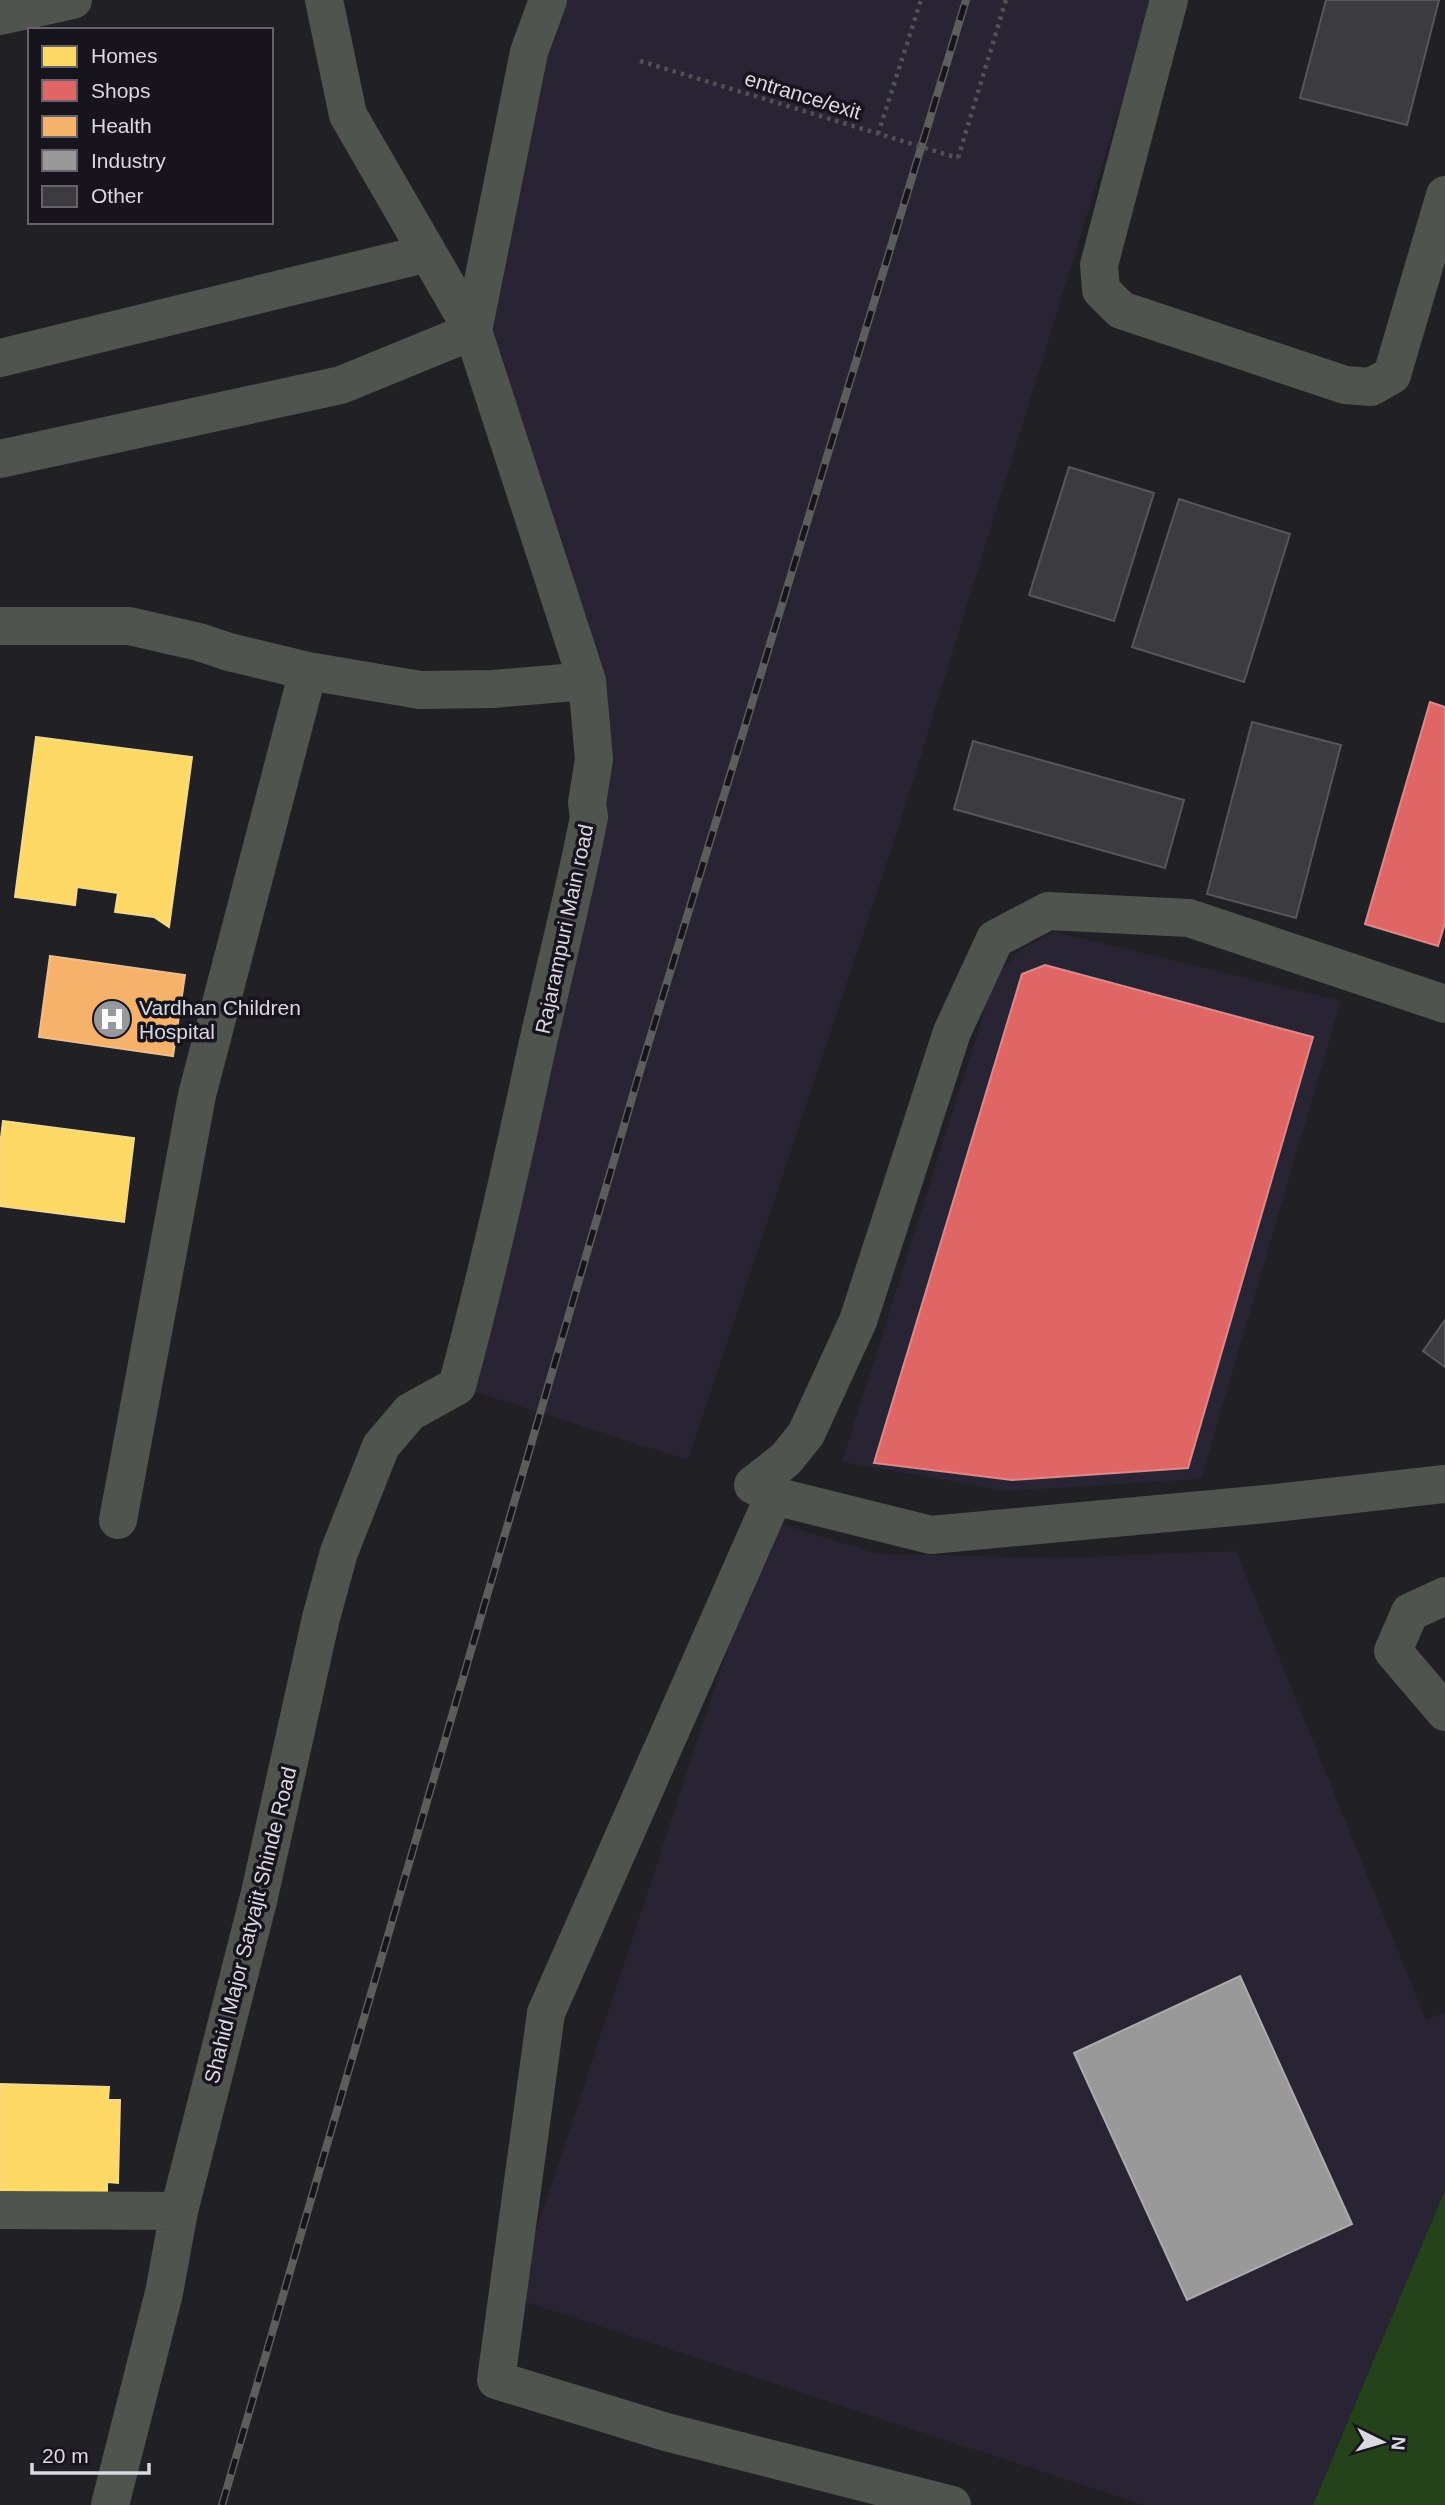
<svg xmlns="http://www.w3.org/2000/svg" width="1445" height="2505" font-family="Arial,sans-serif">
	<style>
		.built { fill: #282433 }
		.green { fill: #25431b }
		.homes { fill: #ffd966; stroke: #f4d98b; stroke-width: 2 }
		.shops { fill: #e06666; stroke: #de888b; stroke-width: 2 }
		.health { fill: #f6b26b; stroke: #eebd8e; stroke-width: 2 }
		.industry { fill: #999; stroke: #acacae; stroke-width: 2 }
		.building { fill: #3c3b3f; stroke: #57565b; stroke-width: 2 }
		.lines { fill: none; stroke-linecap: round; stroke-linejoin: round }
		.path { stroke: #4f5250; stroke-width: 4.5; stroke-dasharray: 3.5 5; stroke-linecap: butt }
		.minor { stroke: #4f544f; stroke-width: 38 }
		.rail-casing { stroke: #5b5e5b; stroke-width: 8 }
		.rail { stroke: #17141e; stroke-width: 5; stroke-dasharray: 16; stroke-linecap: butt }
		.path-bridge { stroke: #4f5250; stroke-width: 4.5; stroke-dasharray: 3.5 5; stroke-linecap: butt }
		.labels { text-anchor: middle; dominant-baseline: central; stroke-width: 7; stroke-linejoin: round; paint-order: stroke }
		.street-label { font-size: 21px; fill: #dad8e0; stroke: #17141e }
		.poi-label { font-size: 21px; fill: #dad8e0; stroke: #17141e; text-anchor: start }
	</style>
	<rect width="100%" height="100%" fill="#212025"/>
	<path class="built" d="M550 0H1153L901 820 688 1460 457 1386 594 760 473 331Z
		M1055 932 1341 1001 1201 1479 1007 1491 842 1462 995 977 1021 949Z
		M770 1520 877 1554 1059 1558 1236 1551 1426 2020 1445 2012V2190L1313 2505H1143L514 2298Z"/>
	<path class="green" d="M1445 2190V2505H1313Z"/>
	<path class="homes" d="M36 737 192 757 169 927 154 917 115 912 118 893 77 887 75 905 15 897Z
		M3 1121 134 1138 124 1222 0 1206V1146Z
		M0 2084 109 2087 108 2100H120L118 2183 107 2182V2195L0 2192Z"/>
	<path class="shops" d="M1430 702 1445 707V923L1438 946 1365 924Z
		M1045 965 1313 1037 1188 1468 1012 1480 874 1463 1022 974Z"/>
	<path class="health" d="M50 956 185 975 173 1056 39 1037Z"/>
	<path class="industry" d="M1240 1976 1352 2224 1187 2300 1074 2053Z"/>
	<path class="building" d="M1326 0H1439L1407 125 1300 98Z
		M1069 467 1154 493 1114 621 1029 595Z
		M1179 499 1290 534 1244 682 1132 647Z
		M1252 722 1341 745 1296 918 1207 894Z
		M973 741 1184 800 1165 868 954 809Z
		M1445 1320V1367L1423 1351Z"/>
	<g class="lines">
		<path class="path" d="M878 134 921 0
			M958 158 1006 0"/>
		<path class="minor" d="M324 0 348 115 473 331 587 681
			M1169 0 1099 265 1101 290 1121 310 1345 385 1371 387 1392 375 1445 195
			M0 16 73 0
			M0 358 428 253
			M0 459 341 385 473 331 529 52 548 0
			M0 626H129L199 642 229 652 308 671 420 690 493 689 587 681 594 759 587 803 589 817C573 900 551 982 533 1065 510 1173 486 1280 457 1386L410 1412 381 1446 339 1552 321 1618 259 1897 179 2211 164 2293 110 2505
			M1445 1004 1189 918 1048 911 995 939 952 1032 858 1321 806 1434 786 1459 753 1485 774 1496 931 1535 1266 1504 1445 1484
			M774 1496 546 2013 496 2380 666 2432 952 2505
			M118 1520 197 1095 308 671
			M1445 1596 1410 1612 1393 1651 1445 1712
			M0 2210 179 2211"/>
		<defs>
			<path id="rail" d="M222 2505 637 1081 966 0"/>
		</defs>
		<use href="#rail" class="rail-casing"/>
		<use href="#rail" class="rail"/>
		<path class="path-bridge" d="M640 61 958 158"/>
	</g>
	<defs>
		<symbol id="hospital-disc" viewBox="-11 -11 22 22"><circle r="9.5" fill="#99989f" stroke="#17141e"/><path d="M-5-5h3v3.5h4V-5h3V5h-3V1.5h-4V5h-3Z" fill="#fff"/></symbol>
	</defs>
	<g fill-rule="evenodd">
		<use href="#hospital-disc" x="90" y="997" width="44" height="44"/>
	</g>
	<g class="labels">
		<g class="street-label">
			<text transform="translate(803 95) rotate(17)">entrance/exit</text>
			<text transform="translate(564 929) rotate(-78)">Rajarampuri Main road</text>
			<text transform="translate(250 1925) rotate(-76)">Shahid Major Satyajit Shinde Road</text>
		</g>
		<g class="poi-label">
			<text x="139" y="1007">Vardhan Children<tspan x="139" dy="24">Hospital</tspan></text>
		</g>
	</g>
	<rect x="28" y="28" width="245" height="196" fill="#17141e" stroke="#65626c" stroke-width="2"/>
	<rect x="42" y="46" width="35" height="21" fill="#ffd966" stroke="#65626c" stroke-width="2"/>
	<text x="91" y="63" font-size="21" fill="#dad8e0">Homes</text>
	<rect x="42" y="80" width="35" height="21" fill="#e06666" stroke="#65626c" stroke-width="2"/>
	<text x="91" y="98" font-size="21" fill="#dad8e0">Shops</text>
	<rect x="42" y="116" width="35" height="21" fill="#f6b26b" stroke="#65626c" stroke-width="2"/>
	<text x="91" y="133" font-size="21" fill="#dad8e0">Health</text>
	<rect x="42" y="150" width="35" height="21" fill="#999999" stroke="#65626c" stroke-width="2"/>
	<text x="91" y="168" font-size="21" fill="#dad8e0">Industry</text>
	<rect x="42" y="186" width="35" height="21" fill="#3c3b3f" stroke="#65626c" stroke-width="2"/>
	<text x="91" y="203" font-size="21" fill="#dad8e0">Other</text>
	<g transform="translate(1382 2442) rotate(95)" stroke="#17141e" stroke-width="5" paint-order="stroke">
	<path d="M0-5L12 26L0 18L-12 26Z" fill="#dad8e0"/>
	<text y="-10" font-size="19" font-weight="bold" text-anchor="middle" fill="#dad8e0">N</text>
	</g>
	<path d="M32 2463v10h117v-10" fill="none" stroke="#dad8e0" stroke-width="3.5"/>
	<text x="42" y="2463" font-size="21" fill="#dad8e0" stroke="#17141e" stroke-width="5" paint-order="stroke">20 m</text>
</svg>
